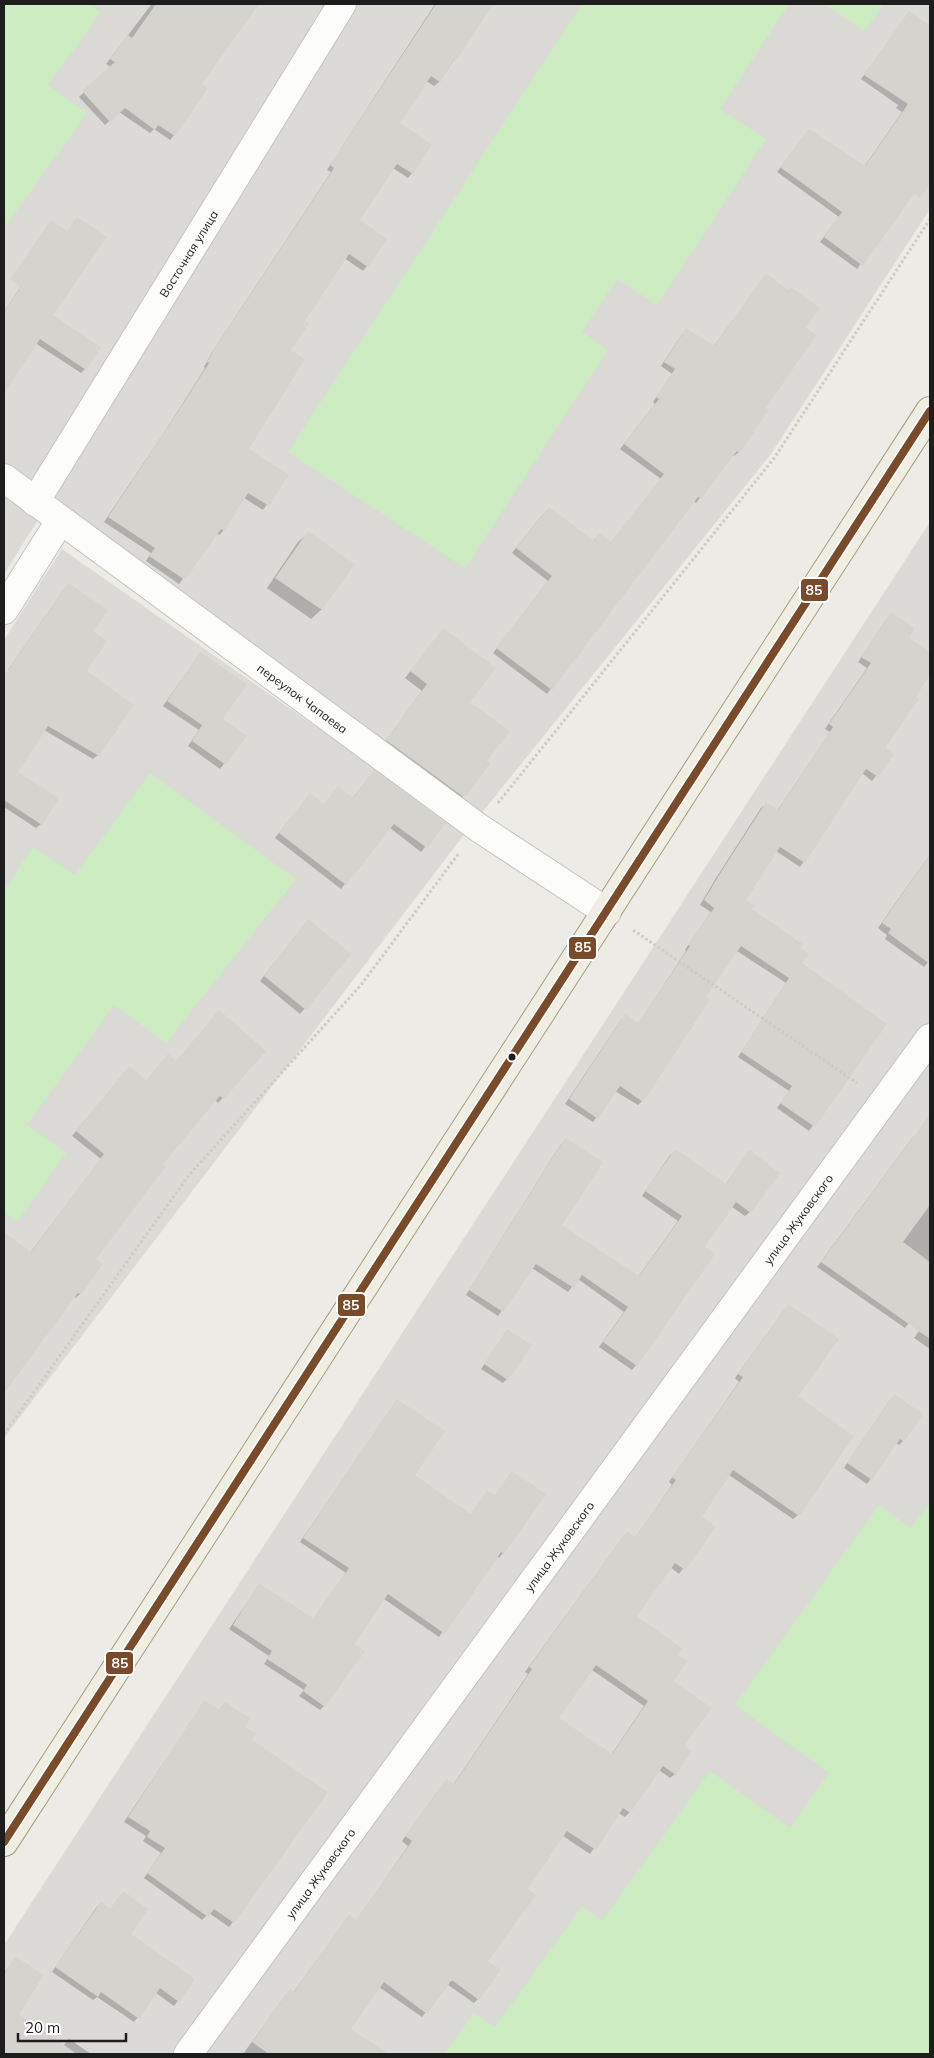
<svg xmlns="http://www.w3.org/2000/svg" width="934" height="2058" font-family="Mulish,sans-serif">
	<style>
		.residential { fill: #dbdad7 }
		.grass { fill: #cdecc1 }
		.shadow { fill: #0003; fill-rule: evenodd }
		.building { fill: #d4d3cd; fill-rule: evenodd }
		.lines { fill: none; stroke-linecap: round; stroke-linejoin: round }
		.minor-casing { stroke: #c4c4c1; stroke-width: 30 }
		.primary-casing { stroke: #a2a082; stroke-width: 30 }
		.path { stroke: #d3c9c2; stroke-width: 3; stroke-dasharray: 2.5 2.5; stroke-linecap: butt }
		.minor { stroke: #fcfcfb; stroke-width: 28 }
		.primary { stroke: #f0eee3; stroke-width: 28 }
		.bus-1-casing { stroke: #fff; stroke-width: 11 }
		.bus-1 { stroke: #7a4b2a; stroke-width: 8 }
		.bus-dot { fill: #1d1d1d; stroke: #fff; stroke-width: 2 }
		.labels { text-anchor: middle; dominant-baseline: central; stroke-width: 4; stroke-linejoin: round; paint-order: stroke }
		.street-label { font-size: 12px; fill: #1d1d1d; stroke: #fff }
		.line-badge { stroke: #fff; stroke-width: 2 }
		.badge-label { font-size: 14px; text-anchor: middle; font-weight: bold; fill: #fff }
	</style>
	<rect width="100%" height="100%" fill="#ecebe5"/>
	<path class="residential" d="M4 4H930V209L771 454 480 815 43 512 4 574Z
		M930 522V2054H4V1945Z
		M62 549 466 832 4 1438V640Z"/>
	<path class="grass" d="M4 4H90L101 12 48 85 87 113 7 224 4 221Z
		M582 4H789L720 109 766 139 657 305 617 279 582 332 608 350 465 568 288 452Z
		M823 4H883L865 31Z
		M150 773 296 879 166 1043 114 1005 27 1125 66 1153 17 1222 4 1213V890L33 847 75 875Z
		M930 1502V2054H444L474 2013 495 2027 582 1906 602 1921 710 1771 790 1828 829 1773 735 1705 879 1505 911 1528Z"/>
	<path class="shadow" d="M149 4H237L251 14 201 84 174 135 170 140 154 129 150 133 119 112 105 125 79 97 111 67 106 64 151 5Z
		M435 4H492L439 82 434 86 426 81 398 124 412 173 408 178 393 168 358 221 367 266 363 271 344 258 303 321 289 350 247 449 287 476 263 510 244 498 223 531 219 535 216 533 179 584 146 561 151 553 104 522 164 433 205 368 204 367 211 354 331 172 327 170Z
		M909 14 930 28V168L857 269 820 242 839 217 777 172 805 135 864 167 902 112 896 108 898 105 861 79Z
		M67 232 51 316 85 369 81 373 35 343 4 390V312L57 233Z
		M766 275 804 329 764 409 739 452 734 456 733 455 700 498 696 503 694 501 547 694 493 653 548 581 512 553 544 513 593 542 595 539 611 543 661 479 620 449 655 404 653 402 672 374 661 366 682 334 713 347Z
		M308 533 353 565 321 610 311 619 267 588 298 542Z
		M64 589 92 631 85 671 98 755 93 759 44 730 17 772 41 824 36 828 4 807V680L9 671 8 670Z
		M887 618 907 639 930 654V673L883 748 893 754 872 781 862 773 800 867 776 851 745 900 751 910 800 949V963L885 1024 809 1131 777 1108 789 1091 738 1057 786 983 737 951 704 998 642 1101 638 1105 615 1091 593 1122 565 1104 621 1020 625 1016 638 1024 686 951 685 950 711 912 700 905 716 878 761 808 766 804 777 811 830 732 825 729 867 668 858 662Z
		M443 630 469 702 486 761 489 764 457 804 381 747 422 691 405 678Z
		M200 653 221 719 245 736 220 769 188 746 199 730 163 706Z
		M370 776 444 823 421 852 390 828 341 889 275 838 306 799 324 805 352 799Z
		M930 854V960L924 967 885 939 887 935 878 928Z
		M304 925 349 955 300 1014 260 981Z
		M264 1051 218 1103 215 1100 161 1164 94 1259 101 1264 80 1294 75 1298 73 1297 4 1390V1315L10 1306 4 1302V1234L30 1253 101 1159 72 1136 125 1072 146 1081 176 1062Z
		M930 1119V1185L926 1191 930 1194V1295L905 1328 817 1267 913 1137 920 1134Z
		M561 1144V1226L638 1277 678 1221 642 1196 670 1155 675 1151 725 1185 749 1152 750 1212 745 1216 732 1207 704 1247 636 1365 632 1370 599 1347 624 1312 578 1279 568 1292 532 1268 498 1316 466 1295Z
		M784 1310 796 1396 798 1515 793 1519 729 1475 700 1517 714 1527 679 1574 670 1567 635 1617 676 1655 672 1681 683 1746 675 1774 670 1778 659 1770 629 1813 625 1817 618 1813 590 1854 563 1836 526 1889 486 1961 478 1999 474 2003 448 1985 422 2017 379 1987 349 2029 371 2044 364 2054H243L286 1995 290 1990 293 1993 345 1921H356L408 1846 402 1841 442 1785H453L528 1674 525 1672 623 1537 635 1538 672 1485 669 1482 739 1382 735 1378ZM592 1670 644 1706 611 1755 557 1718Z
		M930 1316V1349L914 1338Z
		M507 1331V1379L503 1383 481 1369Z
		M397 1400 413 1476 503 1553 499 1558 497 1556 439 1637 384 1599 353 1644 324 1706 320 1710 299 1696 304 1690 264 1664 269 1656 229 1629 259 1585 313 1619 346 1573 300 1542Z
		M890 1400 903 1441 899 1445 896 1443 867 1484 844 1468Z
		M204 1702 218 1711 225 1703 243 1727 250 1740 233 1922 229 1927 209 1913 202 1920 144 1878 161 1853 143 1841 146 1836 124 1822Z
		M123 1893 129 1934 193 1980 174 2006 156 1993 134 2022 97 1997 93 2000 52 1972 96 1908 101 1903 110 1910Z
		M15 1958 16 2013 63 2046 69 2039 91 2054H4V1973Z"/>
	<path class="building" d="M156 4H259L202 84 208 88 175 136 158 125 155 130 125 108 110 122 82 91 115 62 110 59 128 35 132 38Z
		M436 4H493L457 60 455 58 440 82 431 76 400 123 432 145 413 174 397 164 360 220 387 239 368 267 349 254 305 321 309 323 291 350 305 359 249 449 289 475 269 506 248 493 224 531 221 529 185 580 149 556 155 548 108 517 168 427 209 363 207 362 215 348 334 168 330 165Z
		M909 11 930 25V183L920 198 914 194 863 266 824 237 842 212 780 167 809 129 865 166 908 104 864 75Z
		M77 217 107 237 53 315 101 347 86 370 40 339 4 393V312L21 287 10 279 51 220 67 231Z
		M766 273 788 290 791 287 820 308 806 328 816 335 766 408 768 410 740 453 737 451 701 499 698 497 552 690 496 648 552 576 516 548 549 507 594 541 599 533 611 542 664 474 624 444 659 399 656 397 675 369 664 362 686 328 714 346Z
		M308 531 355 564 322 610 275 578Z
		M68 583 108 610 93 631 107 641 87 671 134 705 99 756 48 726 18 772 59 798 42 825 4 800V676Z
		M891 612 915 628 909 638 930 652V675L916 696 919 699 885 748 894 754 878 777 866 769 805 863 780 847 746 900 755 906 752 909 804 945 801 948 809 954 802 963 887 1024 815 1127 780 1103 792 1086 741 1052 789 978 741 946 706 997 710 1000 643 1102 620 1086 598 1119 569 1099 625 1014 638 1023 690 946 688 945 714 908 704 900 721 872 766 802 778 810 833 727 829 724 871 663 861 657Z
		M443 628 496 668 470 702 510 731 487 761 490 763 465 798 386 740 427 684 410 671Z
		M200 652 247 684 223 719 247 736 226 765 192 741 202 725 167 701Z
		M374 770 446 823 427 848 394 824 346 885 279 833 310 793 324 804 338 786 353 798Z
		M930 854V964L888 933 891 929 882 923Z
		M308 919 351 954 306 1010 264 976Z
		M219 1010 266 1051 224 1099 220 1096 163 1164 166 1166 96 1259 103 1264 81 1295 78 1293 4 1393V1232L31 1252 104 1154 76 1131 129 1066 146 1080 168 1054 176 1061Z
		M930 1114V1205L903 1242 930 1262V1339L821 1262Z
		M565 1138 603 1162 562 1225 639 1276 682 1216 645 1191 675 1149 726 1184 749 1150 780 1173 751 1213 736 1202 705 1247 715 1254 637 1366 603 1342 628 1307 582 1275 574 1288 536 1264 503 1312 469 1290Z
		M788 1304 839 1339 798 1396 854 1436 799 1516 733 1470 702 1517 716 1527 685 1570 675 1563 637 1616 682 1648 678 1655 688 1661 673 1681 712 1708 684 1746 692 1751 676 1775 663 1766 630 1813 623 1808 596 1850 567 1831 528 1889 536 1895 488 1961 501 1970 479 2000 453 1981H451L427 2014 384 1982 351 2029 388 2054H269L252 2042 290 1989 294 1992 349 1914 356 1920 412 1841 405 1836 446 1779 454 1784 532 1669 529 1667 627 1531 635 1537 676 1480 672 1477 743 1377 738 1374ZM596 1665 648 1701 612 1754 559 1718Z
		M507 1329 532 1345 508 1380 484 1364Z
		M894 1394 923 1414 904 1442 900 1439 872 1480 847 1463Z
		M397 1399 445 1431 415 1475 471 1514 488 1490 495 1495 512 1471 546 1494 504 1554 501 1552 445 1634 388 1594 355 1644 365 1651 325 1707 303 1691 307 1685 267 1659 272 1651 233 1625 259 1583 313 1618 349 1568 303 1538Z
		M204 1700 219 1710 225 1702 250 1718 245 1727 256 1734 252 1740 328 1792 234 1923 214 1909 208 1917 147 1873 165 1848 147 1837 150 1831 128 1817Z
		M123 1891 148 1909 131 1934 195 1979 179 2002 160 1988 139 2019 101 1992 98 1997 55 1967 101 1902 110 1909Z
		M15 1956 44 1975 19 2014 77 2054H4V1974Z"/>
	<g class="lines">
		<defs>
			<g id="minor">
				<path id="s1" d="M4 478 479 828 607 912"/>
				<path id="s2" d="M35 502 342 4"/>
				<path d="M4 610 60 521"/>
				<path id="s3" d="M188 2054 930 1038"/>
			</g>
			<path id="primary" d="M4 1842 930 411"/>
		</defs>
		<use href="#minor" class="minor-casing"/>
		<use href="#primary" class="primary-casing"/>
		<path class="path" d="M498 803 775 457 930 219
			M633 930 857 1083
			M4 1434 189 1175 361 985 459 853"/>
		<use href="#minor" class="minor"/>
		<use href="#primary" class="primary"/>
		<defs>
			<path id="bus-1" d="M4 1842 930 411"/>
		</defs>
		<use href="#bus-1" class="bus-1-casing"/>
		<use href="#bus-1" class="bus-1"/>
	</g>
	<circle class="bus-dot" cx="512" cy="1057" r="4.5"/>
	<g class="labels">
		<g class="street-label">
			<text stroke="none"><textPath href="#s2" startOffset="292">Восточная улица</textPath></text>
			<text stroke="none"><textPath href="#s1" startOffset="371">переулок Чапаева</textPath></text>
			<text stroke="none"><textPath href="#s3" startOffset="1034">улица Жуковского</textPath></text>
			<text stroke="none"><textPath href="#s3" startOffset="629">улица Жуковского</textPath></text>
			<text stroke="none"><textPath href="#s3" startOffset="224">улица Жуковского</textPath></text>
		</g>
	</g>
	<g class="line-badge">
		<rect x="800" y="578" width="29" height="24" rx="5" fill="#7a4b2a"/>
		<rect x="568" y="936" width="29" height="24" rx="5" fill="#7a4b2a"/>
		<rect x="337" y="1293" width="29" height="24" rx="5" fill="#7a4b2a"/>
		<rect x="105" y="1651" width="29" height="24" rx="5" fill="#7a4b2a"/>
	</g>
	<g class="badge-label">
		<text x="814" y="595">85</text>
		<text x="583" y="952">85</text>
		<text x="351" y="1310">85</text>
		<text x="120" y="1668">85</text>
	</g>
	<rect width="934" height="2058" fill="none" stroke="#1d1d1d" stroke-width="10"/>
	<path d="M18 2033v8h108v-8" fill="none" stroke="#1d1d1d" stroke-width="2.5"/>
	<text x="25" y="2033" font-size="15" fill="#1d1d1d" stroke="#ffffff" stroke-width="4" paint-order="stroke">20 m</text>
</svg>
